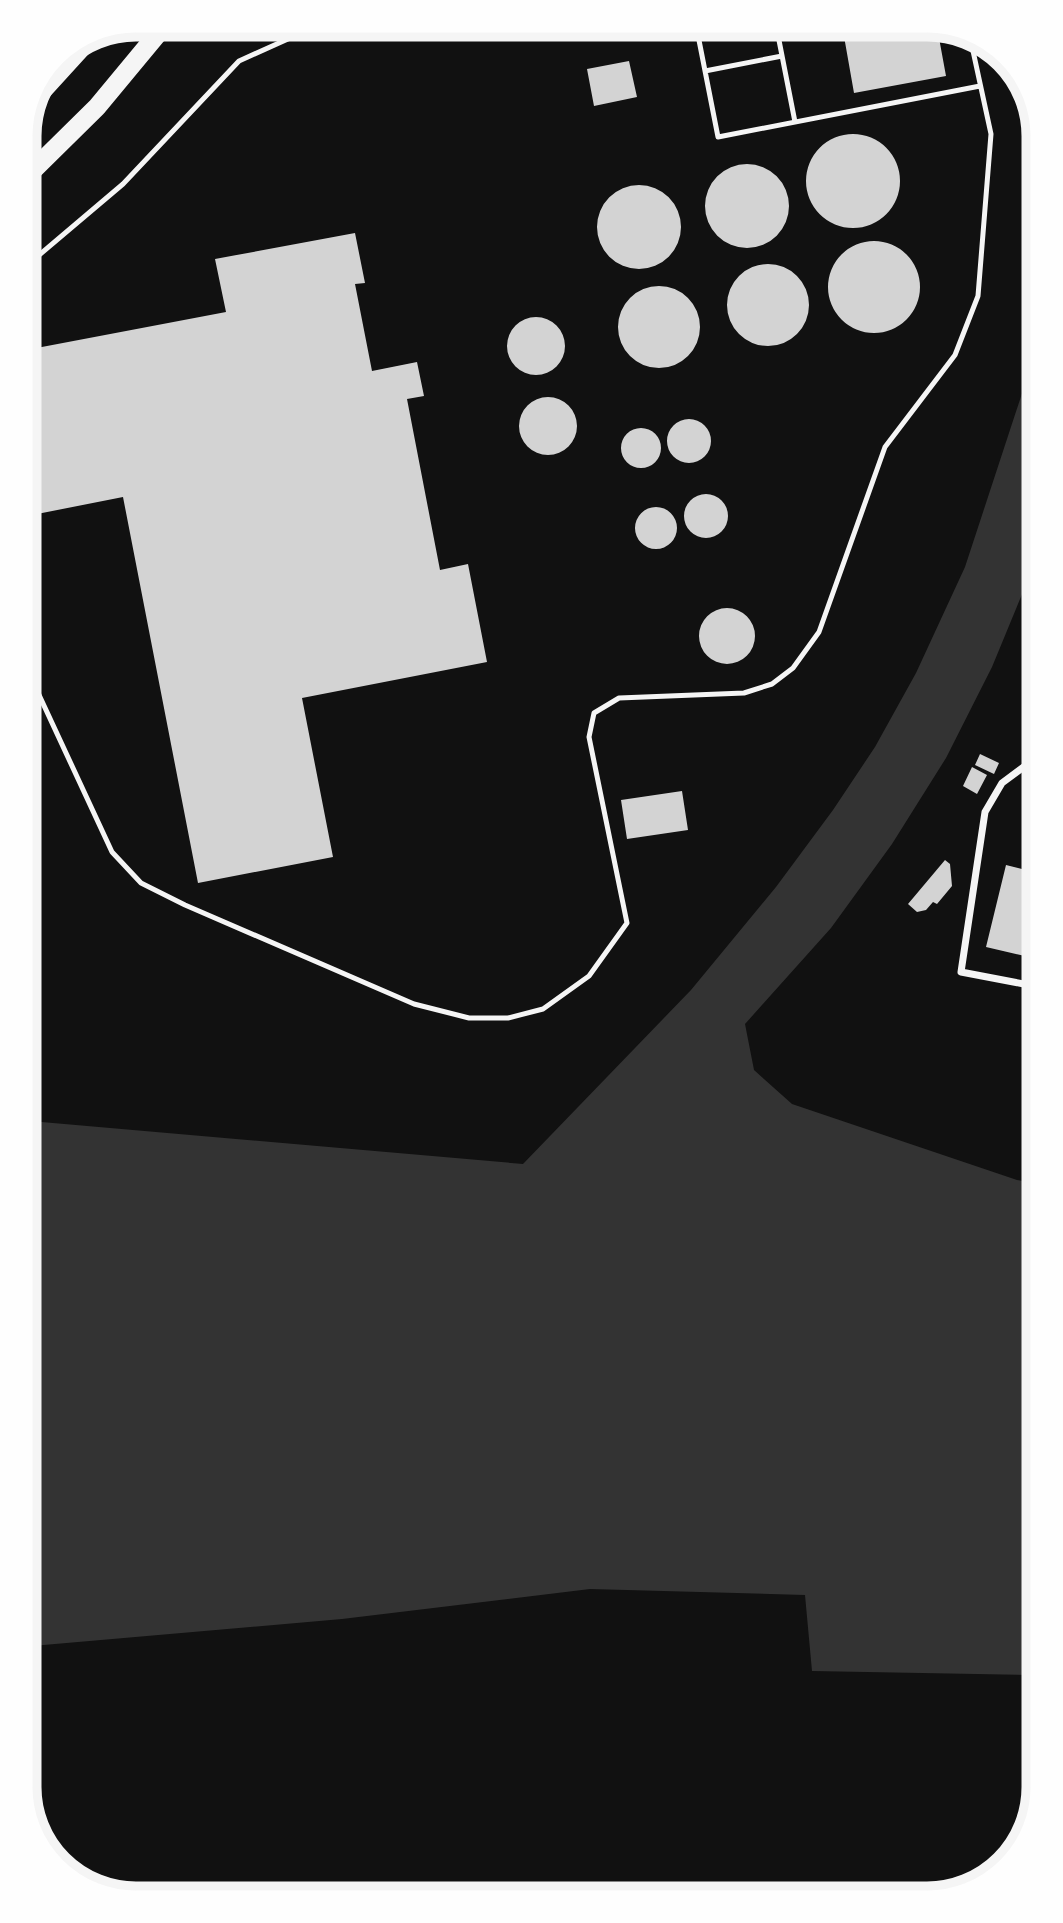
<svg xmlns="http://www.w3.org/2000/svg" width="1063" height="1923" font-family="'Roboto Condensed',sans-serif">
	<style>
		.water { fill: #333 }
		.building { fill: #d3d3d3 }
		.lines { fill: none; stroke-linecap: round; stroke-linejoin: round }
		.service { stroke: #f5f5f5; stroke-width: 5 }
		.minor { stroke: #f5f5f5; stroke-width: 7 }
		.trunk { stroke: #f5f5f5; stroke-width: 19 }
		.rim { fill: none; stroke: #f5f5f5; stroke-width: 9 }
	</style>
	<rect width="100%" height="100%" fill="#111"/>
	<path class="water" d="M1031 366 1032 570 992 667 946 758 892 844 831 928 745 1024 754 1070 792 1104 1017 1180 1035 1183 1037 1625H1033L1031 1675 812 1671 805 1595 590 1589 342 1619 32 1646 30 1121 523 1164 691 990 776 887 833 810 875 747 916 673 965 567Z"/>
	<path class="building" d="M408 25H456V26L410 34Z
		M570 25H607V26L572 33Z
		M842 25H927L928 29 937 27 946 76 854 93Z
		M629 61 637 97 594 106 587 69Z
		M806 181a47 47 0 1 1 94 0a47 47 0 1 1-94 0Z
		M705 206a42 42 0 1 1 84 0a42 42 0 1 1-84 0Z
		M597 227a42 42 0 1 1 84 0a42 42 0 1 1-84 0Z
		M355 233 365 283 355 284 372 371 417 362 424 396 407 399 440 570 468 564 487 662 302 698 333 857 198 883 123 497 27 516 26 350 226 312 215 259Z
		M828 287a46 46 0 1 1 92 0a46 46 0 1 1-92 0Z
		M727 305a41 41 0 1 1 82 0a41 41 0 1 1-82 0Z
		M618 327a41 41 0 1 1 82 0a41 41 0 1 1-82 0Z
		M507 346a29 29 0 1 1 58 0a29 29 0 1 1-58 0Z
		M519 426a29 29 0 1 1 58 0a29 29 0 1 1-58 0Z
		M667 441a22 22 0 1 1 44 0a22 22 0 1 1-44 0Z
		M621 448a20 20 0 1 1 40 0a20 20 0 1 1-40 0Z
		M684 516a22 22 0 1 1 44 0a22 22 0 1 1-44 0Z
		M635 528a21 21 0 1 1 42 0a21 21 0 1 1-42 0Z
		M699 636a28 28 0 1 1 56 0a28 28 0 1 1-56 0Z
		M980 754 999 763 994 774 975 765Z
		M972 767 987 775 977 794 963 786Z
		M682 791 688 830 627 839 621 800Z
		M945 860 950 864 952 886 937 904 933 902 926 910 917 912 908 904Z
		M1006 865 1034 872V917L1025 956 986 947Z"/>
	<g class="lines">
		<path class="service" d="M696 25 718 137 980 86
			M776 25 795 122
			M705 71 782 56
			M25 267 123 184 239 61 319 25
			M27 669 112 852 141 883 185 905 414 1004 469 1018H508L543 1009 589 976 627 923 589 737 594 713 619 698 744 693 772 684 793 668 819 632 885 447 955 355 978 296 991 134 970 37"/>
		<path class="minor" d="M1033 760 1002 783 985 812 961 972 1034 986"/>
		<path class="trunk" d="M42 91 83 46
			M25 178 97 107 165 25"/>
	</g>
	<path d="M0 0H1063V1923H0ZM136 37H927A99 99 0 0 1 1026 136V1787A99 99 0 0 1 927 1886H136A99 99 0 0 1 37 1787V136A99 99 0 0 1 136 37Z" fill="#fefefe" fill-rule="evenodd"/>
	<path class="rim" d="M136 37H927A99 99 0 0 1 1026 136V1787A99 99 0 0 1 927 1886H136A99 99 0 0 1 37 1787V136A99 99 0 0 1 136 37Z"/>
</svg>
